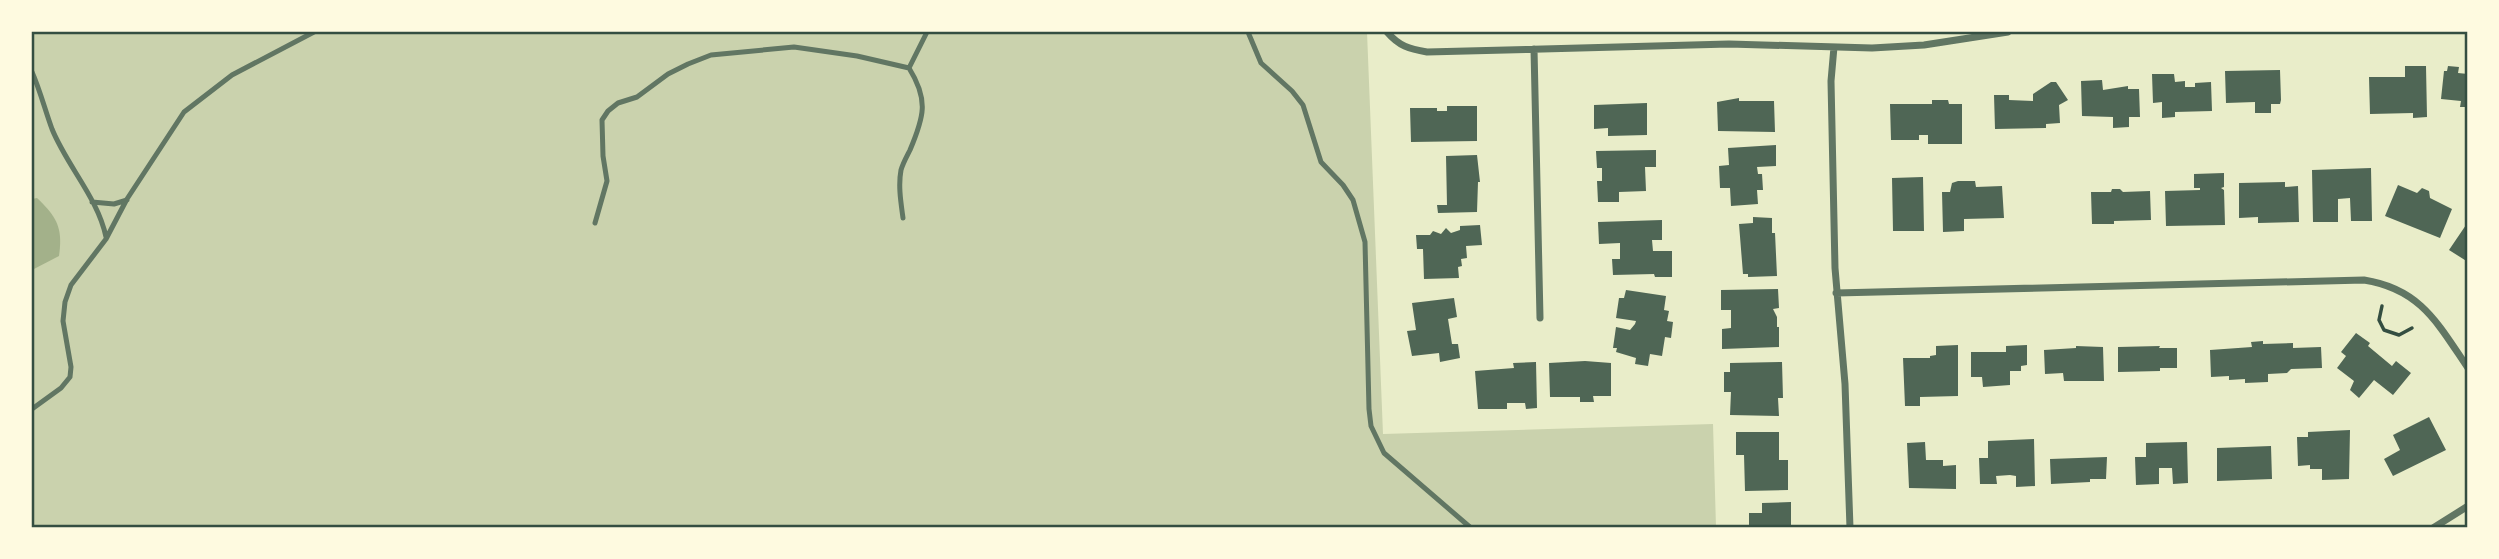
<svg xmlns="http://www.w3.org/2000/svg" width="2499" height="559" font-family="'Titillium Web',sans-serif">
	<style>
		.green { fill: #cad2ad }
		.water { fill: #a3b18a }
		.building { fill: #4f6655 }
		.lines { fill: none; stroke-linecap: round; stroke-linejoin: round }
		.path { stroke: #344e41; stroke-width: 3.5 }
		.service { stroke: #617663; stroke-width: 5 }
		.minor { stroke: #617663; stroke-width: 7 }
		.neatline { fill: none; stroke: #344e41; stroke-width: 2.5 }
	</style>
	<rect width="100%" height="100%" fill="#e9edc9"/>
	<path class="green" d="M32 32H1367L1383 434 1713 424 1716 527H32Z"/>
	<path class="water" d="M37 198C57 217 63 228 59 256L32 270V199Z"/>
	<path class="building" d="M2405 66H2426L2427 117 2413 118V113L2370 114 2369 77H2405Z
		M2448 66 2459 67 2458 73 2468 74V107H2460L2461 101 2441 99 2444 71H2447Z
		M2280 70 2281 100 2280 104H2271V113H2255V102L2226 103 2225 71Z
		M2152 74H2174L2175 82 2185 81V87H2195V83L2211 82 2212 111 2175 112V117L2162 118V102L2153 103Z
		M2102 80 2103 90 2128 86V89H2139L2140 117H2129V127L2113 128V117L2082 116 2081 81Z
		M2051 82H2056L2068 100 2059 105 2060 123 2046 124V128L1995 129 1994 95H2009V100L2033 101V94Z
		M1739 98V101H1774L1775 132 1718 131 1717 102Z
		M1932 100H1948L1949 104H1962V144H1928V135H1919V140H1891L1890 104H1932Z
		M1647 103V135L1608 136V128L1594 129V105Z
		M1447 106H1477V141L1411 142 1410 108H1437V111H1447Z
		M1776 145V166L1757 167 1758 174H1762L1763 190H1757L1758 204 1731 206 1730 188H1720L1719 166 1729 165 1728 148Z
		M1656 150V167H1645L1646 191 1619 192V202H1598L1597 181H1602V168H1597L1596 151Z
		M1477 155 1480 182H1478L1477 212 1438 213 1437 205H1447L1446 156Z
		M2371 168 2372 221H2351L2350 198 2338 199V222H2313L2312 170Z
		M2224 173V187L2221 188 2224 190 2225 225 2166 226 2165 191 2200 190V188H2194V174Z
		M1923 177 1924 231H1893L1892 178Z
		M1958 181H1975L1976 187 2002 186 2004 218 1964 219V231L1943 232 1942 192H1950L1952 183Z
		M2285 182V187L2298 186 2299 222 2258 223V217L2239 218V183Z
		M2398 185 2417 193 2422 188 2429 191 2430 198 2452 209 2440 238 2385 216Z
		M2112 189H2120L2123 192 2150 191 2151 220 2114 221V224H2092L2091 192H2111Z
		M1753 217 1772 218V233H1775L1777 276 1748 277V274H1743L1739 224 1753 223Z
		M1662 220V240H1652L1653 251H1672V277H1655L1654 274 1613 275 1612 259H1620V243L1599 244 1598 222Z
		M2468 222V262L2449 250Z
		M1480 225 1482 245 1466 246 1467 258 1461 259 1462 266 1458 267 1459 278 1424 279 1423 249H1417L1416 235H1430L1433 231 1441 234 1446 228 1451 233 1460 230V226Z
		M1778 289 1779 308 1773 309 1777 317V327H1779V347L1722 349V329L1731 328V310H1721V290Z
		M1626 290 1666 296 1664 310 1669 311 1667 321 1673 322 1671 338 1665 337 1662 356 1650 354 1648 366 1635 364 1636 358 1616 352 1617 348H1613L1616 327 1630 330 1635 324 1636 321 1616 318 1619 298H1624Z
		M1454 298 1457 317 1448 319 1452 344H1458L1460 358 1440 362 1439 353 1412 356 1407 331 1416 330 1412 303Z
		M2356 333 2370 343 2368 346 2392 366 2396 361 2411 373 2393 395 2374 380 2359 398 2350 390 2354 381 2337 368 2346 356 2341 352Z
		M2263 341V344L2293 343V348L2321 347 2322 368 2291 369 2287 373 2268 374V382L2245 383V379L2229 380V376L2211 377 2210 350 2252 347 2251 342Z
		M1958 345V396L1920 397V406H1905L1903 358H1930V356L1936 355V346Z
		M2027 345V365L2021 366V371H2010V385L1983 387 1982 377H1971V352H2006V346Z
		M2076 346 2103 347 2104 381H2064L2063 373 2045 374 2044 350 2076 348Z
		M2160 346 2159 348H2177V368H2160V371L2118 372V347Z
		M1585 361 1611 363V396H1593L1594 402H1580V397H1550L1549 363Z
		M1536 362 1537 408 1526 409 1525 403H1507V409H1478L1475 371 1514 368 1513 363Z
		M1782 362 1783 398H1778L1779 416 1730 415 1731 392H1724V372H1730V363Z
		M2429 417 2446 450 2393 476 2384 459 2400 450 2393 435Z
		M2350 430 2349 479 2322 480V469H2310V465L2298 466 2297 437H2308V432Z
		M1736 432H1779V460H1788V490L1745 491 1744 455H1736Z
		M2034 439 2035 486 2016 487V476L2010 475 1996 476 1997 484H1980L1979 458H1988V441Z
		M1925 442 1926 460H1943V466L1956 465V489L1909 488 1907 443Z
		M2187 442 2188 483 2173 484 2172 468H2159V484L2136 485 2135 457H2146V443Z
		M2271 446 2272 479 2217 481V448Z
		M2107 457 2106 479H2090V482L2051 484 2050 459Z
		M1791 502V528H1749V513H1762V503Z"/>
	<g class="lines">
		<path class="path" d="M2382 306 2379 320 2384 330 2399 335 2412 328"/>
		<path class="service" d="M1248 32 1261 63 1292 91 1303 105 1321 162 1343 185 1353 200 1365 242 1369 409 1371 426 1384 453 1471 528
			M32 72C40 90 45 110 52 129 67 166 98 198 106 237
			M92 202 114 204 127 200
			M903 218C901 203 898 186 901 170 903 163 907 156 910 150 924 117 929 100 909 68
			M595 223 607 181 603 156 602 120 608 111 618 103 637 97 668 74 688 64 711 55 794 47 857 56 909 68 927 32
			M32 409 61 388 70 377 71 367 63 321 65 302 71 285 106 239 127 199 184 112 232 75 314 32"/>
		<path class="minor" d="M1387 32C1399 46 1409 49 1427 52L1729 44 1872 48 1924 45 2008 32
			M1834 47 1831 81 1835 268 1845 384 1850 528
			M1534 49 1540 318
			M1836 293 2364 280C2421 289 2438 324 2468 368
			M2433 528 2468 506"/>
	</g>
	<rect width="2499" height="559" fill="none" stroke="#fefae0" stroke-width="66"/>
	<rect x="33" y="33" width="2433" height="493" class="neatline"/>
</svg>
